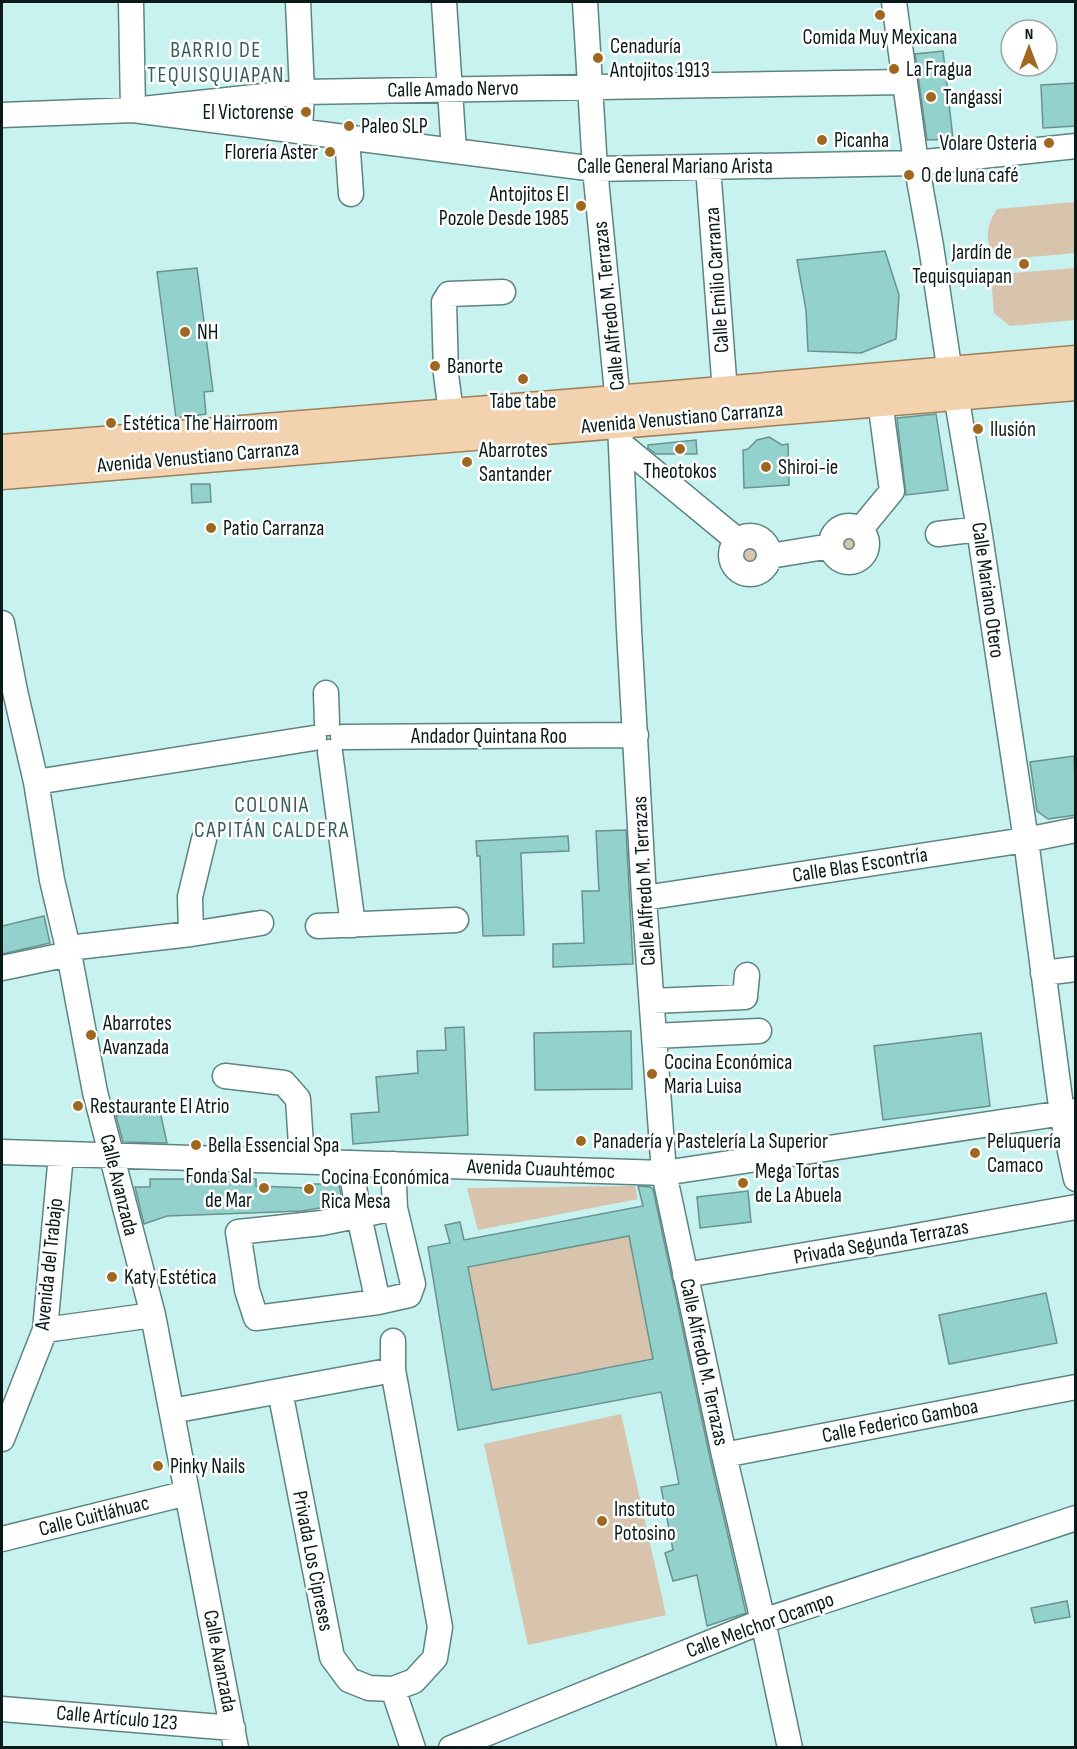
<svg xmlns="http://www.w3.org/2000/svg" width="1077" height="1749" font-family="'Sofia Sans Condensed',sans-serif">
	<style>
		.green { fill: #d8c3ac }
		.building { fill: #93d1cd; stroke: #6a928f; stroke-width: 1.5; fill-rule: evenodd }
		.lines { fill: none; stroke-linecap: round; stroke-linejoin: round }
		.minor-casing { stroke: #5c8481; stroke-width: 27 }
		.major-casing { stroke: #9c7f57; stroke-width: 33 }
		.minor { stroke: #fff; stroke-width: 24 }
		.major { stroke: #f3d3af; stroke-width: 30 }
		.poi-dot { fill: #9e6821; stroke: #fff; stroke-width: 2 }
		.labels { text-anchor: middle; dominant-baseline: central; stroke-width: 5; stroke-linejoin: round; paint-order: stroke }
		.poi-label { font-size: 21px; fill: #0a1a19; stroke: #fff; text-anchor: start }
		.street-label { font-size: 21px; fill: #0a1a19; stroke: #fff }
		.neighbourhood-label { font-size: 22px; letter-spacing: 1.5px; fill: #375e5c; stroke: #fff }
	</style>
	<rect width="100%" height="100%" fill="#c7f2ef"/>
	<path class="green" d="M1075 202V253L998 260C984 241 985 228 997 209Z
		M1075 268V320L1010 326 994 313 992 288 1002 274Z
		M834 544a15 15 0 1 1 30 0a15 15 0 1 1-30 0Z
		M736 556a15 15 0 1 1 30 0a15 15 0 1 1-30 0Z
		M635 1186 638 1199 478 1230 467 1188Z
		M629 1236 653 1359 492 1390 468 1267Z
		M621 1414 666 1615 528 1645 484 1444Z"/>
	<path class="building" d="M943 51 953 139 927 140 915 54Z
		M1076 83V126L1043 128 1041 85Z
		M885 251 899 295 896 339 861 353 808 351 806 310 797 260Z
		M197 268 213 391 204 392 206 414 176 418 157 272Z
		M936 414 948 490 906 495 897 418Z
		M769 437 782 445 788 444 789 485 744 488 743 450 748 449 757 440Z
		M696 440 697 454H656L648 448V445Z
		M191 484H210L211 502 192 503Z
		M1074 756 1076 815 1048 819 1037 811 1030 762Z
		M626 830 633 964 553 967V944L584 943 582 891H599L596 831Z
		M568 836 569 851 521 853 524 935 483 936 480 856H477L476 841Z
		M44 916 50 943 2 954V926Z
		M464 1027 468 1135 353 1144 351 1114 379 1112 376 1077 418 1073 417 1051 446 1050 445 1028Z
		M631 1031 632 1089 535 1090 534 1033Z
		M981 1033 990 1106 883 1120 874 1046Z
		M159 1107 167 1143 123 1142 116 1116Z
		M150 1179H256V1186L309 1188 308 1184H339L343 1204 302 1211 167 1216 144 1224 135 1187H150Z
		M638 1186 650 1187 653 1189 710 1458 746 1613 707 1626 697 1575 673 1581 665 1553 673 1550 661 1487 679 1484 661 1392 458 1430 428 1247 450 1243 445 1225 460 1222 464 1240 643 1206ZM629 1236 653 1359 492 1390 468 1267Z
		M748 1191 751 1222 700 1228 697 1197Z
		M1046 1293 1057 1343 949 1364 939 1315Z
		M1067 1601 1070 1617 1035 1623 1031 1608Z"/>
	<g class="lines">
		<defs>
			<path id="minor" d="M131 2 133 110 595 169 916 163 1076 146
				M298 2 302 92 300 131
				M444 2 454 151
				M585 2 595 169 620 423 629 630 644 898 664 1173 724 1455 763 1621 790 1748
				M894 2 916 163 931 246 950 373 956 395 979 529 1026 840 1062 1114 1076 1179
				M2 115 133 110 302 92 905 82
				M347 137 351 194
				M708 167 725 392
				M451 413 446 374 444 302 449 294 503 292
				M622 445 737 540
				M831 544a18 18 0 1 1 36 0a18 18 0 1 1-36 0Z
				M860 530 892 491 880 401
				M938 534 979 529
				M731 555a19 19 0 1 1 38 0a19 19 0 1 1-38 0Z
				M770 556 831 546
				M2 623 15 691 36 782 52 880 68 948 95 1092 153 1315 236 1748
				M326 693 327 723
				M343 737 636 735
				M330 752 353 925
				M36 782 314 738
				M644 898 1026 840 1076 830
				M318 926 456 920
				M191 934 190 897 204 839
				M68 948 191 934 261 923
				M2 968 69 954
				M1043 973 1076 969
				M652 1001 745 997 747 975
				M654 1036 759 1031
				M225 1076 284 1083 298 1099 302 1161
				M2 1152 664 1173 1076 1111
				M350 1163 359 1216 378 1302
				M393 1164 395 1208 413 1284 409 1295 378 1302 256 1318 247 1290 238 1232 322 1223 395 1208
				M685 1275 894 1240 1076 1207
				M45 1330 153 1315
				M280 1391 332 1657 349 1680 369 1688 393 1689 414 1681 435 1658 440 1627 393 1370V1341
				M172 1411 393 1370
				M2 1439 45 1330 61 1154
				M724 1455 1076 1387
				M2 1539 187 1493
				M393 1689 413 1748
				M2 1709 233 1728
				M451 1748 763 1621 1076 1518"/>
			<path id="major" d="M2 450 640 399 1076 361
				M2 474 1076 385"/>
		</defs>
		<use href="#minor" class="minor-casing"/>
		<use href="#major" class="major-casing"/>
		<use href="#minor" class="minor"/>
		<use href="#major" class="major"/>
	</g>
	<g class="poi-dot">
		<circle cx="880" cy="15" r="6"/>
		<circle cx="598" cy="58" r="6"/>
		<circle cx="894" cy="69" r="6"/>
		<circle cx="931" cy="97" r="6"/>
		<circle cx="306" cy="112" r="6"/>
		<circle cx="349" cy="126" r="6"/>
		<circle cx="822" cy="140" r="6"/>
		<circle cx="1049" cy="143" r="6"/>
		<circle cx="330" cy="152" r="6"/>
		<circle cx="909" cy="175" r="6"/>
		<circle cx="581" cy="206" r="6"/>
		<circle cx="1024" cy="264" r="6"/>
		<circle cx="185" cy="332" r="6"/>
		<circle cx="435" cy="366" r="6"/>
		<circle cx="523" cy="379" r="6"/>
		<circle cx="111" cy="423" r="6"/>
		<circle cx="978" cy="429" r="6"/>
		<circle cx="680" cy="449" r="6"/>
		<circle cx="467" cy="462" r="6"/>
		<circle cx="766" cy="467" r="6"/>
		<circle cx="211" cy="528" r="6"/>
		<circle cx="91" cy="1035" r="6"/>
		<circle cx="652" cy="1074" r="6"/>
		<circle cx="78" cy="1106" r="6"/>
		<circle cx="581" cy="1141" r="6"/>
		<circle cx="196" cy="1145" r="6"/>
		<circle cx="975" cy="1153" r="6"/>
		<circle cx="743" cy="1183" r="6"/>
		<circle cx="264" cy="1188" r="6"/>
		<circle cx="309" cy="1189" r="6"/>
		<circle cx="112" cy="1277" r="6"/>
		<circle cx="158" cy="1466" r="6"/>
		<circle cx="602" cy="1521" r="6"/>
	</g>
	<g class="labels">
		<g class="poi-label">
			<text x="880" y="37" text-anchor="middle">Comida Muy Mexicana</text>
			<text x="610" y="46">Cenaduría<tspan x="610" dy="24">Antojitos 1913</tspan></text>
			<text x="906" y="69">La Fragua</text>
			<text x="943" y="97">Tangassi</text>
			<text x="294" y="112" text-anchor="end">El Victorense</text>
			<text x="361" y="126">Paleo SLP</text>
			<text x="834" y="140">Picanha</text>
			<text x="1037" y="143" text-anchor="end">Volare Osteria</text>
			<text x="318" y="152" text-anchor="end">Florería Aster</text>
			<text x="921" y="175">O de luna café</text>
			<text x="569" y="194" text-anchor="end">Antojitos El<tspan x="569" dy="24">Pozole Desde 1985</tspan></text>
			<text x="1012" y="252" text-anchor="end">Jardín de<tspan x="1012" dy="24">Tequisquiapan</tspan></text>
			<text x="197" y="332">NH</text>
			<text x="447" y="366">Banorte</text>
			<text x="523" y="401" text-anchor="middle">Tabe tabe</text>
			<text x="123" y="423">Estética The Hairroom</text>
			<text x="990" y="429">Ilusión</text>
			<text x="479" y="450">Abarrotes<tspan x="479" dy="24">Santander</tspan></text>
			<text x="778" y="467">Shiroi-ie</text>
			<text x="680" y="471" text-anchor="middle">Theotokos</text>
			<text x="223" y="528">Patio Carranza</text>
			<text x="103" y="1023">Abarrotes<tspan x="103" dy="24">Avanzada</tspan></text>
			<text x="664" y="1062">Cocina Económica<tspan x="664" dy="24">Maria Luisa</tspan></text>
			<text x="90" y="1106">Restaurante El Atrio</text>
			<text x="593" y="1141">Panadería y Pastelería La Superior</text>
			<text x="987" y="1141">Peluquería<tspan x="987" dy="24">Camaco</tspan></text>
			<text x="208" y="1145">Bella Essencial Spa</text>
			<text x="755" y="1171">Mega Tortas<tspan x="755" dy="24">de La Abuela</tspan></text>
			<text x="252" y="1176" text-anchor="end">Fonda Sal<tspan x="252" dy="24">de Mar</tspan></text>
			<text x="321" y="1177">Cocina Económica<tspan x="321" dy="24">Rica Mesa</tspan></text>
			<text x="124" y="1277">Katy Estética</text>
			<text x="170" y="1466">Pinky Nails</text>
			<text x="614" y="1509">Instituto<tspan x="614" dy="24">Potosino</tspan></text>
		</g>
		<g class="street-label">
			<text transform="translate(453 89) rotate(-1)">Calle Amado Nervo</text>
			<text x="675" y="166">Calle General Mariano Arista</text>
			<text transform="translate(717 280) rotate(-94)">Calle Emilio Carranza</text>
			<text transform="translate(609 306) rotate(-96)">Calle Alfredo M. Terrazas</text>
			<text transform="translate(682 418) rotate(-5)">Avenida Venustiano Carranza</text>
			<text transform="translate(198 457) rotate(-5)">Avenida Venustiano Carranza</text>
			<text transform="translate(988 590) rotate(82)">Calle Mariano Otero</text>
			<text x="489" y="736">Andador Quintana Roo</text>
			<text transform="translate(860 865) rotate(-9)">Calle Blas Escontría</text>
			<text transform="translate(644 881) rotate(-93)">Calle Alfredo M. Terrazas</text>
			<text transform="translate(541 1169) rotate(2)">Avenida Cuauhtémoc</text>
			<text transform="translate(119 1185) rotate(76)">Calle Avanzada</text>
			<text transform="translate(881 1242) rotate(-10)">Privada Segunda Terrazas</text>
			<text transform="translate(49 1264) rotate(-84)">Avenida del Trabajo</text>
			<text transform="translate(704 1362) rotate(78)">Calle Alfredo M. Terrazas</text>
			<text transform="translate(900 1421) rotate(-11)">Calle Federico Gamboa</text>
			<text transform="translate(94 1516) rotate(-14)">Calle Cuitláhuac</text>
			<text transform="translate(313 1561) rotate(79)">Privada Los Cipreses</text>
			<text transform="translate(760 1625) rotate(-20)">Calle Melchor Ocampo</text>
			<text transform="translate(220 1661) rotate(79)">Calle Avanzada</text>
			<text transform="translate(117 1718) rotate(5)">Calle Artículo 123</text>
		</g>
		<g class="neighbourhood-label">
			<text x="216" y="50">BARRIO DE<tspan x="216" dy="25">TEQUISQUIAPAN</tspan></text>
			<text x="272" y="805">COLONIA<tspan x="272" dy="25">CAPITÁN CALDERA</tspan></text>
		</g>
	</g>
	<rect width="1077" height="1749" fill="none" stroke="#0a1a19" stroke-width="6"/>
	<g transform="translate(1029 48)"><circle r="28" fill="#ffffff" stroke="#9da3a3" stroke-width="1.5"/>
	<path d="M0-4.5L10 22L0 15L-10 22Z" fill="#9e6821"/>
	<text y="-9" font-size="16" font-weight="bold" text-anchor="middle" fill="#0a1a19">N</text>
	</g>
</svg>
